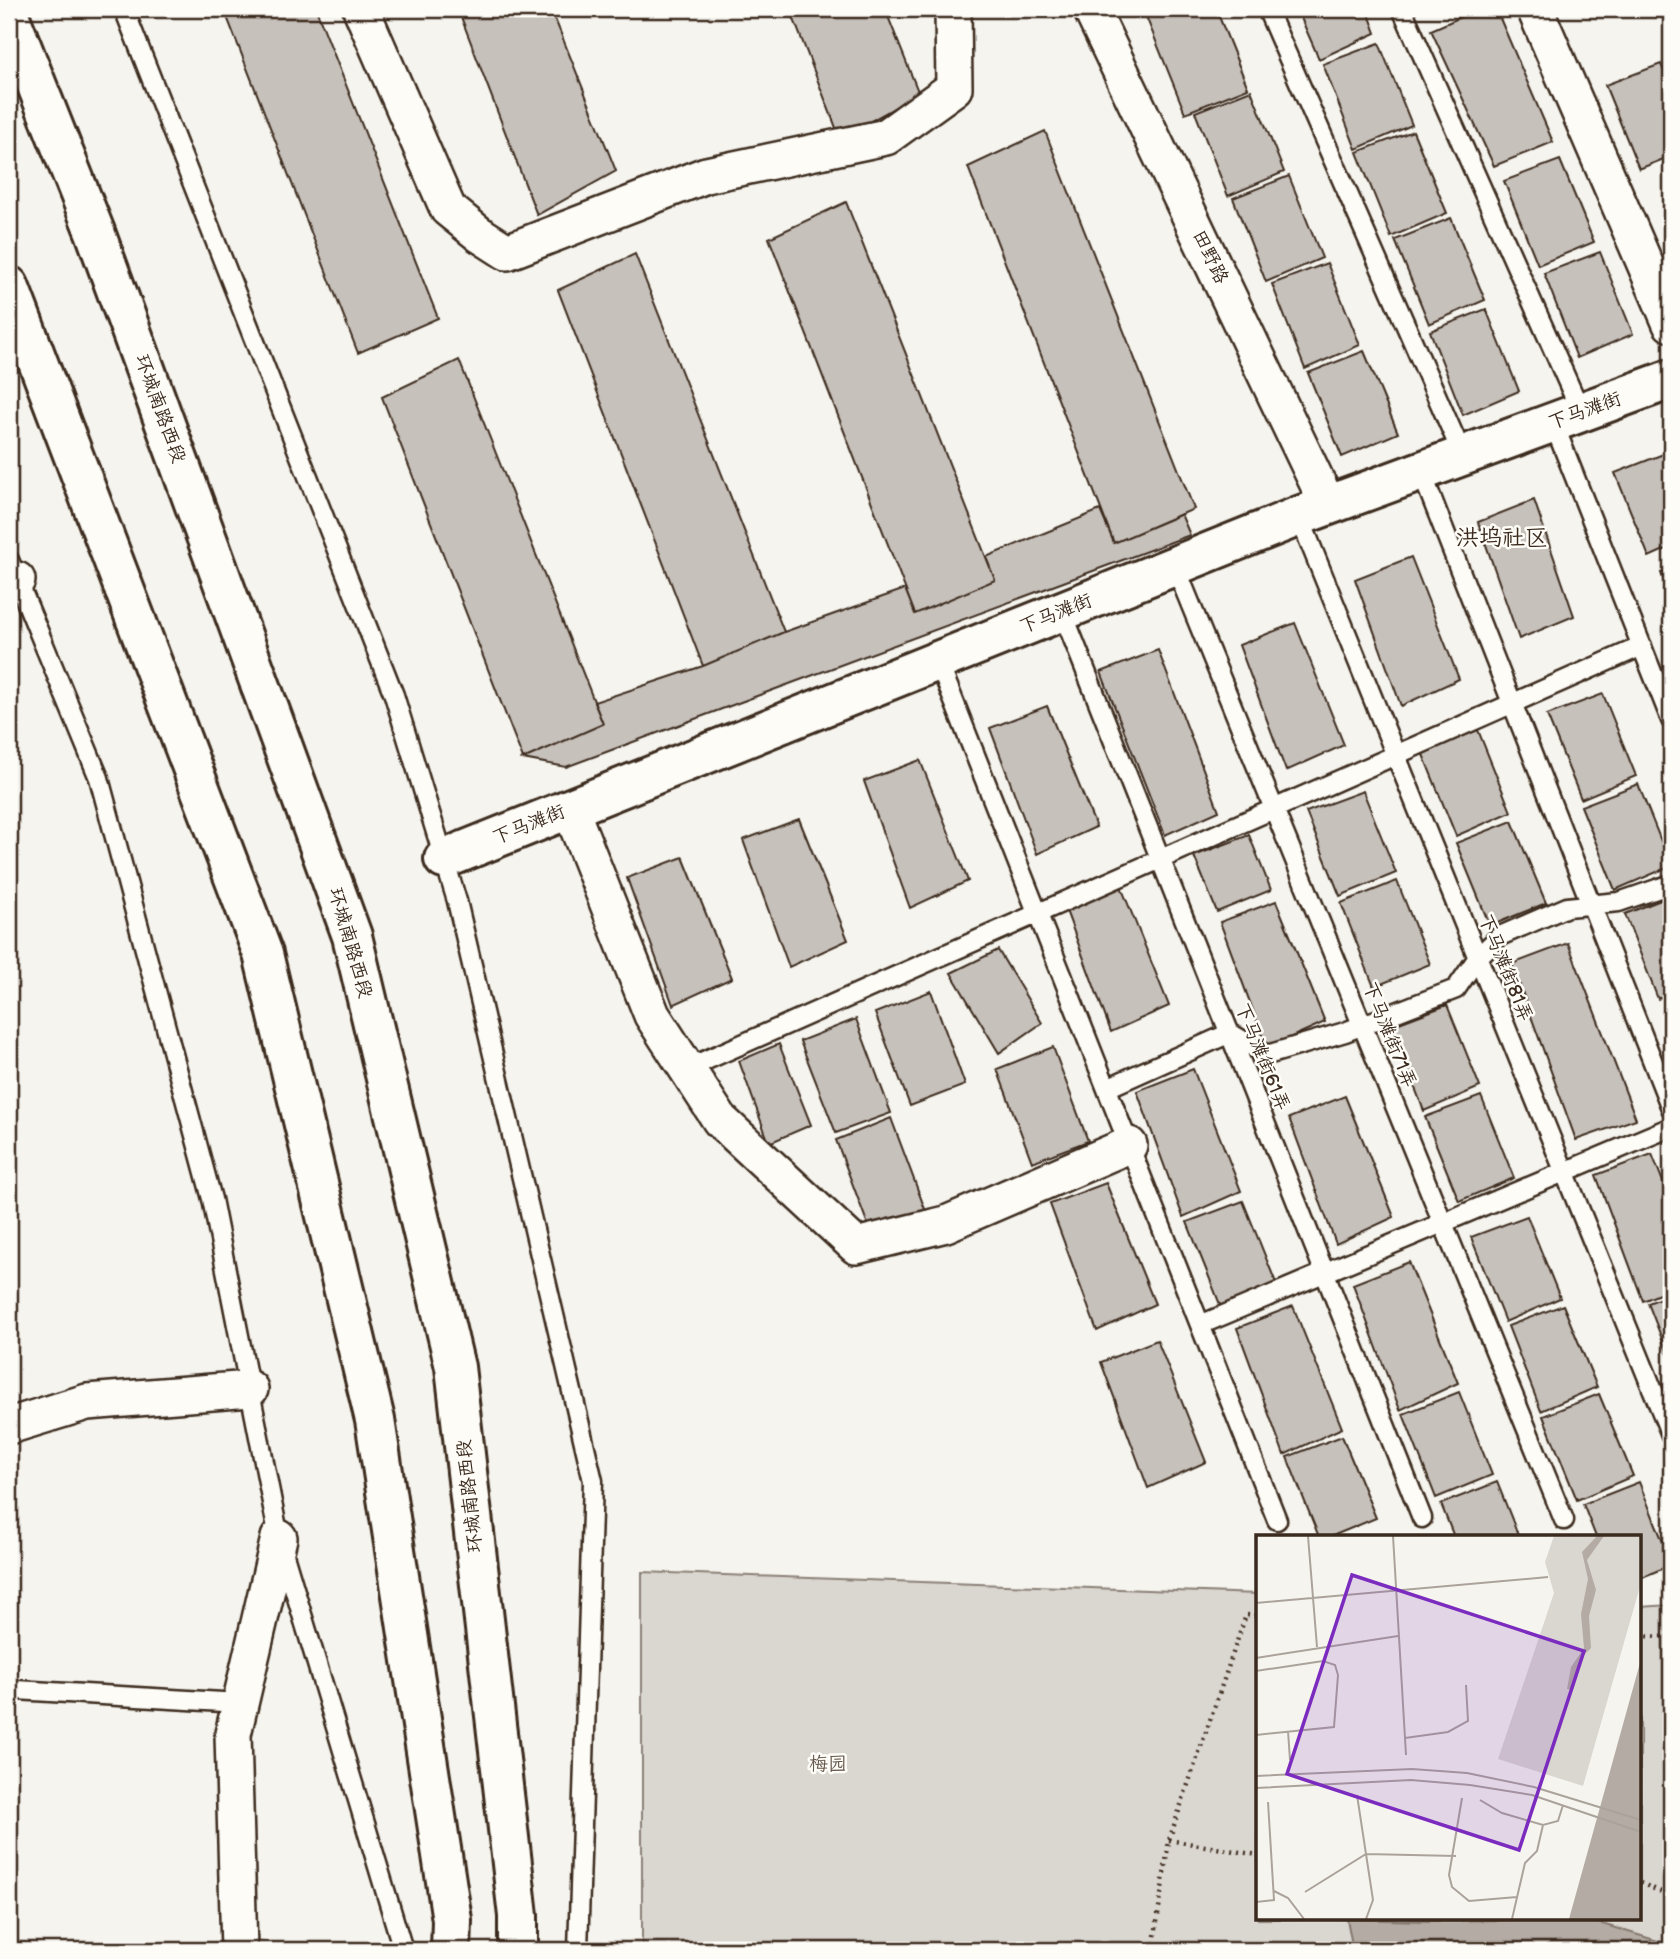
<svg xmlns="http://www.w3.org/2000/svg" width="1680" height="1959" font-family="'Balsamiq Sans','LXGW WenKai TC',sans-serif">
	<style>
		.green { fill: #dad6d0; stroke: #8a8077; stroke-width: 2 }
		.water { fill: #b4aca4; stroke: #84786e; stroke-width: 2 }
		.building { fill: #c7c1bb; stroke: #3b2a1e; stroke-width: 2 }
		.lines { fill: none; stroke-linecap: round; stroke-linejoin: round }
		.service-casing { stroke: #3b2a1e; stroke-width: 23 }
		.minor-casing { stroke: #3b2a1e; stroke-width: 40 }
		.tertiary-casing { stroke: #3b2a1e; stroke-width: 44 }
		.primary-casing { stroke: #3b2a1e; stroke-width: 44 }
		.path { stroke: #3b2a1e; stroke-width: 4.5; stroke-dasharray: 2 5; stroke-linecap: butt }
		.service { stroke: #fdfcf7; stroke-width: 18 }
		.minor { stroke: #fdfcf7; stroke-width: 35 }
		.tertiary { stroke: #fdfcf7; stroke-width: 38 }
		.primary { stroke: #fdfcf7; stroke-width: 38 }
		.labels { text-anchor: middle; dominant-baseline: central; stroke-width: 5; stroke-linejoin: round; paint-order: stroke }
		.street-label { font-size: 19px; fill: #3b2a1e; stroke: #fdfcf7 }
		.park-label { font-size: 19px; fill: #63554a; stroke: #fdfcf7 }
		.quarter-label { font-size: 23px; fill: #3b2a1e; stroke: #fdfcf7 }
		.inset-road { fill: none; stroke: #aba39b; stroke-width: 2 }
		.view { fill: #7b2cbf; fill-opacity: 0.15; stroke: #7b2cbf; stroke-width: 3.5 }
		.inset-edge { fill: none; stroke: #3b2a1e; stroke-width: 3.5 }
	</style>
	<rect width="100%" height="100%" fill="#f5f4ee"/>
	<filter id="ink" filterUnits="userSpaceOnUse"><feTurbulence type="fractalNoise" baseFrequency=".0143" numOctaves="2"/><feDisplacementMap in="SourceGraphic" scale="14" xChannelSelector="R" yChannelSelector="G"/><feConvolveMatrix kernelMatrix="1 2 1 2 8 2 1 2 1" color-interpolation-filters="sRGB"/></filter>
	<g filter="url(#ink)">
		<path class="green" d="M642 1572 1258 1594V1919H1640V1607L1671 1605V1950H642Z"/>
		<path class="water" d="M1347 1919 1426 1921 1586 1919 1671 1945V1950H1353Z"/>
		<path class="building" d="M224 9H316L438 318 358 353Z
			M458 9H551L616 171 537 215Z
			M790 9H885L919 94 840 138Z
			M1143 9H1216L1248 88 1185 113Z
			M1297 9H1367L1376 33 1319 59Z
			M1479 9H1496L1553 142 1494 166 1431 30Z
			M1379 43 1412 125 1356 149 1323 64Z
			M1661 64 1671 89V156L1639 169 1605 85Z
			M1251 90 1284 172 1228 196 1195 112Z
			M1045 131 1194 509 1114 543 968 167Z
			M1413 131 1447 213 1391 237 1357 152Z
			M1560 160 1594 242 1538 265 1504 181Z
			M1289 176 1322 258 1266 282 1233 198Z
			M846 202 995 580 915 614 769 238Z
			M1451 218 1485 300 1429 324 1395 240Z
			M1600 252 1633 334 1577 358 1544 273Z
			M635 254 784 632 703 666 558 290Z
			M1327 263 1360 345 1305 369 1272 284Z
			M1486 309 1519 391 1463 415 1430 331Z
			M1364 351 1398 433 1342 457 1308 373Z
			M459 360 603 724 523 759 382 397Z
			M1671 451V547L1649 557 1615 473Z
			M1534 500 1574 616 1519 639 1478 522Z
			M1100 510 1114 543 1181 514 1190 535 566 767 523 759 603 724 594 702 703 666 784 632 905 589 915 614 995 580 986 557Z
			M1411 557 1459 679 1401 706 1355 579Z
			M1671 570V600L1661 573Z
			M1295 623 1344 745 1286 771 1239 645Z
			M1158 650 1219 811 1165 835 1101 672Z
			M1603 694 1636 776 1581 799 1547 715Z
			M1047 706 1096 827 1037 854 990 728Z
			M1478 730 1511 812 1456 836 1422 752Z
			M920 760 968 881 910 908 864 781Z
			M1638 784 1671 866 1615 890 1581 806Z
			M1363 791 1396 873 1340 896 1306 812Z
			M799 819 848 940 789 967 743 840Z
			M1512 821 1546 903 1490 926 1456 843Z
			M1249 835 1271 890 1217 912 1194 856Z
			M683 857 732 978 673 1005 627 878Z
			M1397 881 1430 964 1374 987 1341 903Z
			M1120 884 1169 1006 1111 1032 1064 905Z
			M1671 896V993L1658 999 1625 914Z
			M1276 901 1325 1022 1267 1048 1220 922Z
			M1568 943 1636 1119 1576 1140 1512 964Z
			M998 950 1042 1023 999 1053 951 973Z
			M931 991 965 1085 910 1106 875 1013Z
			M1447 1005 1480 1087 1424 1111 1391 1026Z
			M856 1019 891 1113 836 1133 800 1041Z
			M779 1044 811 1125 769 1143 739 1061Z
			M1053 1047 1088 1141 1032 1162 997 1069Z
			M1193 1069 1241 1191 1183 1217 1137 1091Z
			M1345 1096 1394 1217 1336 1244 1289 1118Z
			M1481 1096 1514 1178 1459 1201 1425 1117Z
			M891 1118 926 1212 871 1233 836 1140Z
			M1652 1154 1671 1202V1289L1643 1301 1596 1175Z
			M1106 1183 1155 1304 1097 1331 1050 1204Z
			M1243 1201 1276 1283 1221 1307 1187 1222Z
			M1527 1216 1560 1298 1505 1322 1471 1237Z
			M1409 1262 1458 1383 1400 1410 1353 1284Z
			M1671 1294V1362L1648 1303Z
			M1563 1305 1597 1387 1541 1411 1508 1326Z
			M1293 1306 1342 1428 1284 1455 1237 1328Z
			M1157 1340 1206 1462 1148 1488 1101 1362Z
			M1459 1392 1492 1475 1436 1498 1403 1414Z
			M1599 1394 1633 1476 1577 1500 1543 1416Z
			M1342 1436 1376 1518 1330 1537H1319L1287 1457Z
			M1497 1482 1519 1537H1454L1441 1504Z
			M1639 1482 1671 1562V1565L1640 1578V1537H1596L1583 1504Z"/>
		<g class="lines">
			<defs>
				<path id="service" d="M124 9 394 695 457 901 593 1481 578 1950
					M1267 9 1463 456
					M1402 9 1581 412
					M1553 422 1671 720
					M1421 471 1671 1108
					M1299 516 1671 1435
					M9 560 99 778 212 1199 279 1538 401 1943V1950
					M1175 566 1564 1520
					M1062 611 1422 1518
					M938 661 1277 1520
					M686 1069 1642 646
					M1107 1088 1230 1033 1267 1055 1345 1032 1456 989 1478 957 1500 936 1567 907 1619 902 1671 884
					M1200 1325 1671 1127
					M9 1691 16 1690 240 1703"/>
				<path id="minor" d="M361 9 448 209 479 234 507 252 706 175 886 137 954 88 953 9
					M1091 9 1328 505
					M1535 9 1671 324
					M9 583 17 580
					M570 808 652 1015 720 1120 856 1246 946 1224 1129 1145
					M9 1426 87 1402 250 1389
					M239 1950 233 1734 279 1538"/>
				<path id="tertiary" d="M444 859 1299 516 1671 379"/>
				<path id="primary" d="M9 15 95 232 352 936 455 1367 518 1916V1950
					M9 286 263 954 375 1420 452 1920 451 1950"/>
			</defs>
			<use href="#service" class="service-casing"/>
			<use href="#minor" class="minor-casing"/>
			<use href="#tertiary" class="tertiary-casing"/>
			<use href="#primary" class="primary-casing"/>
			<path class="path" d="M1640 1636 1671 1637
				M1169 1840 1258 1855
				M1640 1883 1671 1896
				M1153 1950 1169 1840 1246 1615 1258 1616"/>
			<use href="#service" class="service"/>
			<use href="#minor" class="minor"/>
			<use href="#tertiary" class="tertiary"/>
			<use href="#primary" class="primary"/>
		</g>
	</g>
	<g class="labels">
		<g class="street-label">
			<text transform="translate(1210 257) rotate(64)">田野路</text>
			<text transform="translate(160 409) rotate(70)">环城南路西段</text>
			<text transform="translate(1585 411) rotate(-20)">下马滩街</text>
			<text transform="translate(1056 614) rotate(-22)">下马滩街</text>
			<text transform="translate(529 825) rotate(-22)">下马滩街</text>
			<text transform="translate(350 943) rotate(74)">环城南路西段</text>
			<text transform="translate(1505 968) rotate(68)">下马滩街81弄</text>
			<text transform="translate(1389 1035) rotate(68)">下马滩街71弄</text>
			<text transform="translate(1262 1057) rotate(68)">下马滩街61弄</text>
			<text transform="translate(470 1496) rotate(-96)">环城南路西段</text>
		</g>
		<g class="park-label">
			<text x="828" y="1764">梅园</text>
		</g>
		<g class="quarter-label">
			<text x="1502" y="538">洪坞社区</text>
		</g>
	</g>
	<g transform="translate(1256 1535)">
		<rect width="385" height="385" fill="#f5f4ee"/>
		<path d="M298 1H385V48L327 251 242 224 298 58 289 27Z" fill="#dad6d0"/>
		<path d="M341 1H348L331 25 340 55 333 81 335 113 327 121 317 155 311 154 315 132 328 113 325 79 332 44 326 17ZM385 125V384H313L384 128Z" fill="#b4aca4"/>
		<path class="inset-road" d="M52 1 61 112M137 1 150 220M0 68 292 42M0 123 142 101M0 136 67 126 79 130 82 140 78 192 0 200M32 196 34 225M149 203 192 197 212 186 210 150M0 241 156 234 211 238 278 252 385 285M0 253 155 245 214 250 276 260 385 297M101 260 117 365 110 384M206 263 193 340 196 352 213 366 261 362M224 265 246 278 287 290 302 286 307 270M18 356 32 363 48 384M49 357 110 319 200 321M0 367 18 365 12 267M256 384 269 328 281 316 287 290"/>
		<path class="view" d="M96 40 328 116 263 315 31 239Z"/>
		<rect width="385" height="385" class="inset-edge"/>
	</g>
	<rect width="1680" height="1959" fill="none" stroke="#fdfcf7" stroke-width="35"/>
	<rect x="18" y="18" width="1645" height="1924" fill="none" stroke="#3b2a1e" stroke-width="2.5" filter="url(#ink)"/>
</svg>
